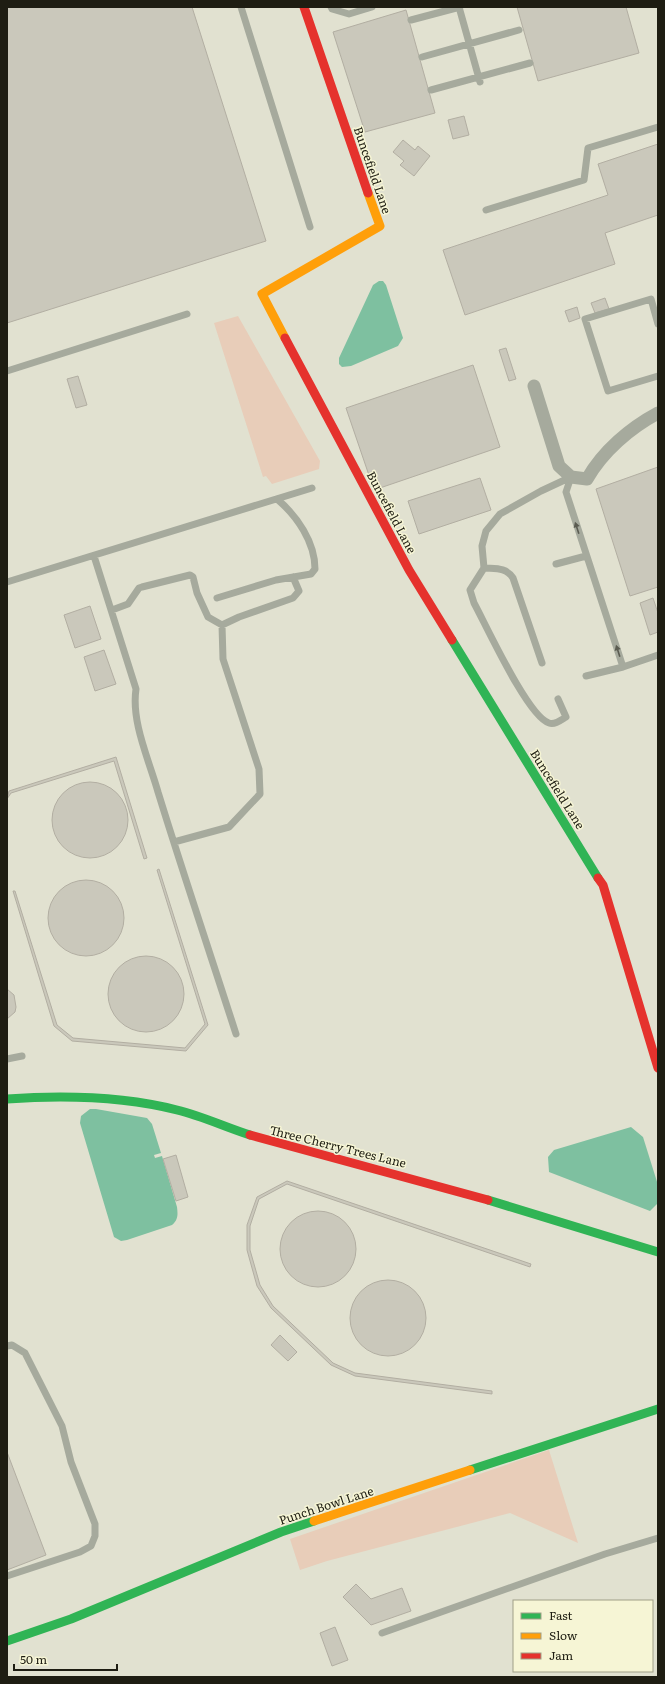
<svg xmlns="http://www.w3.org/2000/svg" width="665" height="1684" font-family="Literata,serif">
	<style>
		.green { fill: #e8cdb9 }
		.water { fill: #7ec0a0 }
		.building { fill: #cac8bb; stroke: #b2aea2 }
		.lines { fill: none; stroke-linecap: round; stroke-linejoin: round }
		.lane { stroke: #a6aa9d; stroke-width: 7 }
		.street { stroke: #a6aa9d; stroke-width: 13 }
		.fast { stroke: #30b455; stroke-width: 9 }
		.slow { stroke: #ff9f0a; stroke-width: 9 }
		.jam { stroke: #e5322d; stroke-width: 9 }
		.oneway { fill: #5b5c51 }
		.labels { text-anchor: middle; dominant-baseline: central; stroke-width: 3; stroke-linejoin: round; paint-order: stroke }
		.street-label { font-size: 12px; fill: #1e1d12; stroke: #f6f5d5 }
	</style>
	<rect width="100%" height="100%" fill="#e1e1d0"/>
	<path class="green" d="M238 316 320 461 319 469 272 484 266 476 263 477 214 323Z
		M549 1450 578 1543 510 1513 327 1561 300 1570 290 1539Z"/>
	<path class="water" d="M379 281H383L386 285 403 338 398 346 351 366 342 367 339 364V358L373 285Z
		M90 1109H96L147 1118 152 1124 161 1153 154 1155 155 1158 162 1156 177 1207C178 1215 178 1220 172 1225L127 1240 121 1241 114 1237 80 1123 81 1116Z
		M631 1127 643 1137 658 1185V1203L650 1211 549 1172 548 1157 554 1150Z"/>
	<path class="building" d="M7 7H192L266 241 7 323Z
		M517 7H626L639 53 538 81Z
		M406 10 435 113 365 132 333 32Z
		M464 116 469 135 453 139 448 120Z
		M403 140 415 150 418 146 430 156 414 176 400 165 404 161 393 152Z
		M658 144V215L605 233 615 264 465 315 443 250 608 195 598 164Z
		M605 298 609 309 595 313 591 303Z
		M577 307 580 318 569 322 565 311Z
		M506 348 516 379 509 381 499 350Z
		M473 365 500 447 374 490 346 408Z
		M78 376 87 405 76 408 67 379Z
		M658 467V587L630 596 596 489Z
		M480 478 491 510 419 534 408 501Z
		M653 598 658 613V632L650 635 640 603Z
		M90 606 101 639 75 648 64 615Z
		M104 650 116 684 95 691 84 657Z
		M116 757 147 858 144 859 114 761 11 793 7 799 9 791Z
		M52 820a38 38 0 1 1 76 0a38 38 0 1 1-76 0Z
		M159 869 208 1025 186 1051 72 1041 54 1026 13 891H15L57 1025 73 1038 185 1048 205 1024 157 870Z
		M48 918a38 38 0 1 1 76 0a38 38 0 1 1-76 0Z
		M108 994a38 38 0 1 1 76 0a38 38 0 1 1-76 0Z
		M7 989 14 995 16 1007 15 1012 7 1019Z
		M176 1155 188 1197 176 1201 163 1159Z
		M287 1181 531 1264 530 1267 287 1184 259 1199 250 1226V1250L260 1285 273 1306 333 1363 355 1373 492 1391V1394L355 1376 331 1365 271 1308 257 1286 247 1250V1225L257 1197Z
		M280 1249a38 38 0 1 1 76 0a38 38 0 1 1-76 0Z
		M350 1318a38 38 0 1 1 76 0a38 38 0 1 1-76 0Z
		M280 1335 297 1352 288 1361 271 1345Z
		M7 1452 46 1555 7 1570Z
		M356 1584 371 1599 402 1588 411 1611 371 1625 343 1597Z
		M335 1627 348 1660 332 1666 320 1633Z"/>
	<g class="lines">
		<path class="lane" d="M241 7 310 227
			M331 7 332 9 349 14 372 7
			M459 7 480 82
			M411 20 460 7
			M422 57 519 30
			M431 90 530 63
			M486 210 584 180 588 148 658 127
			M658 324 651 299 585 319 608 391 658 376
			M7 371 187 314
			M571 477 566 492 623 667 658 655
			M94 556 136 689C131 722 149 760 158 792 183 873 210 953 236 1034
			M556 564 586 556
			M484 568C495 569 506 567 513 578L542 663
			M7 582 312 488
			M217 598 276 580 311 574 315 569C315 542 297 516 277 499
			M112 610 128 604 139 588 142 587 190 575 193 577 197 593 208 617 222 625
			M586 676 623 667
			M558 699 566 717C561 720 555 725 549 723 528 717 486 625 474 603L470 590 484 568 482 546 486 531 500 514 541 491 571 477
			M174 842 229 827 260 794 259 769 223 659 222 625 239 617 293 598 299 591 293 577
			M7 1059 22 1056
			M7 1346 12 1345 25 1353 62 1426 71 1462 95 1524V1536L91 1546 80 1552 7 1576
			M382 1633 605 1554 658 1538"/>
		<path class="street" d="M534 386 559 466 571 477 587 479C603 451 630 428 658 413"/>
		<path class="fast" d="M452 640 598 878
			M7 1099C64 1095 122 1096 177 1110 202 1116 225 1127 250 1135
			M488 1200 658 1252
			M470 1470 658 1409
			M7 1641 71 1619 281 1532 314 1521"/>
		<path class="slow" d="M285 338 262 294 380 226 368 193
			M314 1521 470 1470"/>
		<path class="jam" d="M304 7 368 193
			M285 338 409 570 452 640
			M598 878 603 885 658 1068
			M250 1135 488 1200"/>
	</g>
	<defs><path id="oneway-solid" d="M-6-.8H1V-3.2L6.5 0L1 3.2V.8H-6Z"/></defs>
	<g class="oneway">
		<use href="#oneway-solid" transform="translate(577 528) rotate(-108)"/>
		<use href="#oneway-solid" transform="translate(618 651) rotate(-108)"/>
	</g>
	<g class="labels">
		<g class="street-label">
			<text transform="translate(373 170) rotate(71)">Buncefield Lane</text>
			<text transform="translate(392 512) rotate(62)">Buncefield Lane</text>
			<text transform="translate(558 789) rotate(58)">Buncefield Lane</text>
			<text transform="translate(338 1146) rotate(14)">Three Cherry Trees Lane</text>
			<text transform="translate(326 1505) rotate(-18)">Punch Bowl Lane</text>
		</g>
	</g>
	<rect width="665" height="1684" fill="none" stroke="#1e1d12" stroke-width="16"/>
	<rect x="513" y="1600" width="140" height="72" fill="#f6f5d5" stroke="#a09f87"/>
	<rect x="521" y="1613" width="20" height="6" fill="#30b455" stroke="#a09f87"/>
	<text x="549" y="1620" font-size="12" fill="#1e1d12">Fast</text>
	<rect x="521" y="1633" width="20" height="6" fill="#ff9f0a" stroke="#a09f87"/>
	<text x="549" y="1640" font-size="12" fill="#1e1d12">Slow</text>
	<rect x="521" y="1653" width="20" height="6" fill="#e5322d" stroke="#a09f87"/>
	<text x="549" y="1660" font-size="12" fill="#1e1d12">Jam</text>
	<path d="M14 1664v6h103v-6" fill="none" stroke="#1e1d12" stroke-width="2"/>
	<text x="20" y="1664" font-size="12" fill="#1e1d12" stroke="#f6f5d5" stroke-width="3" paint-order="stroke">50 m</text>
</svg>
